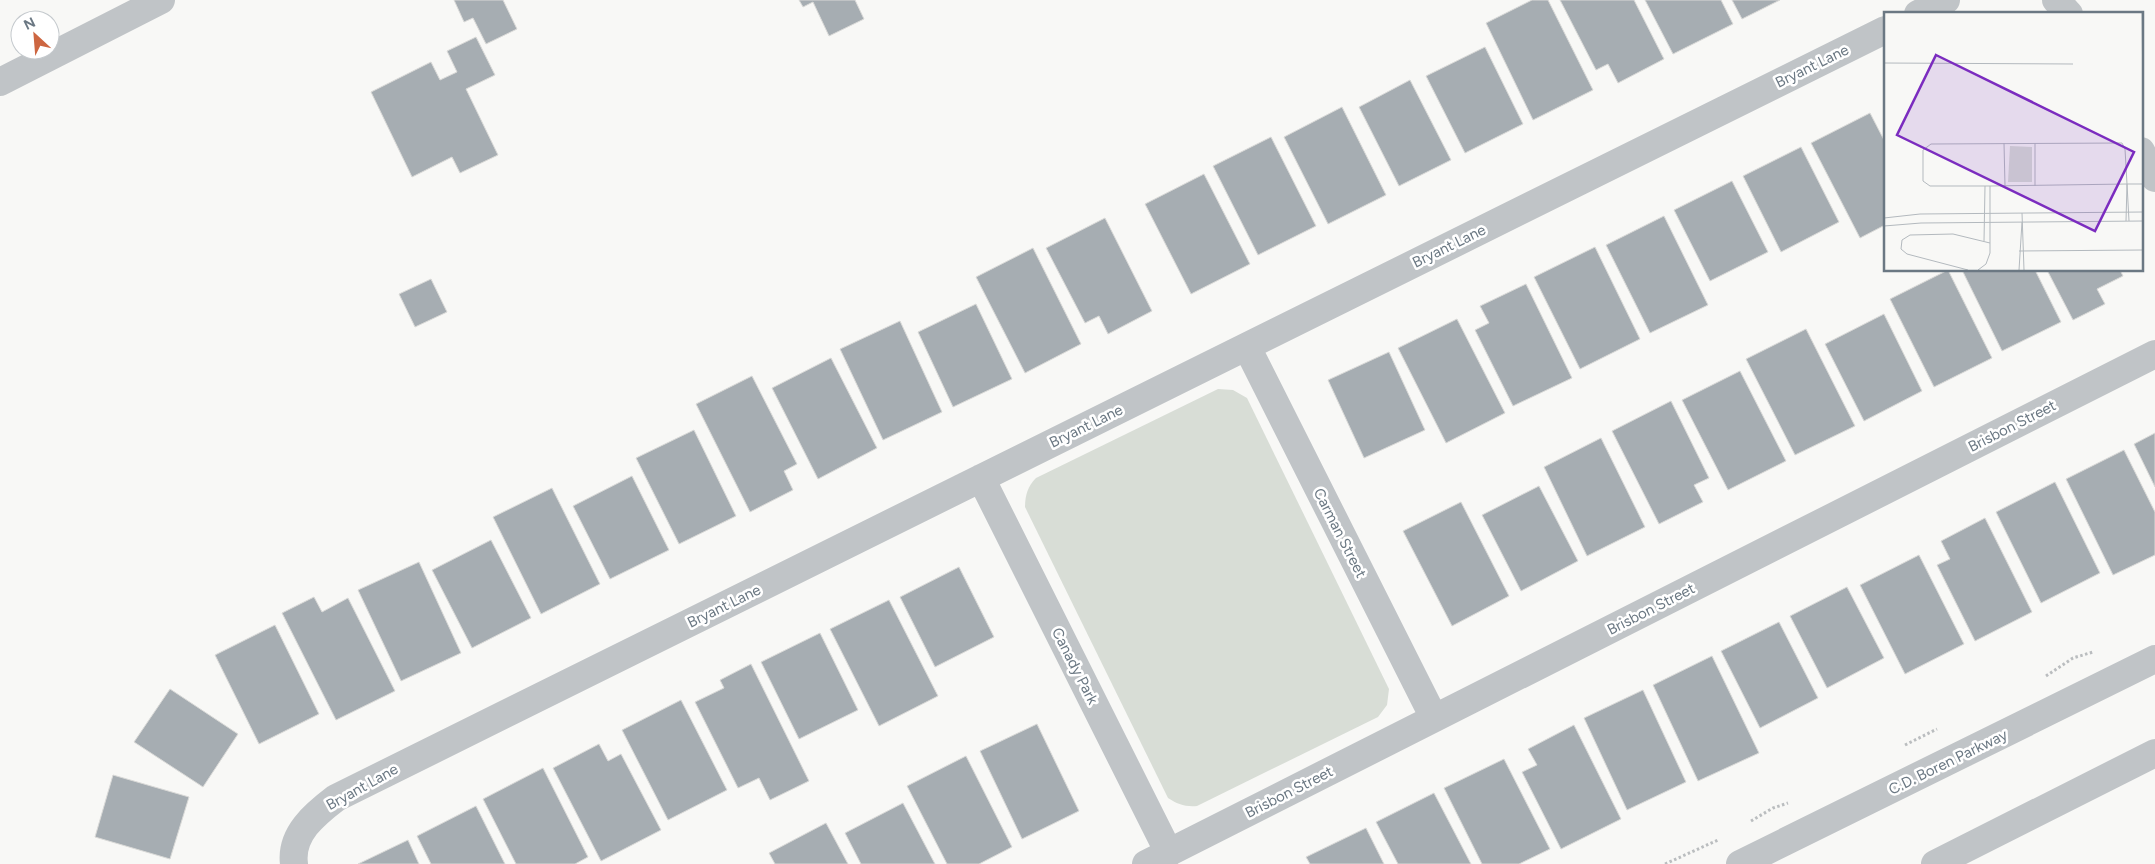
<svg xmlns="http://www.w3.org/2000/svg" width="2155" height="864" font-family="Figtree,sans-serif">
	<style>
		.green { fill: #d8ddd6 }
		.building { fill: #a6adb2; stroke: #dadad8 }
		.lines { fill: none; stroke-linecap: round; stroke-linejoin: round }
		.path { stroke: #babdbf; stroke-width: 3; stroke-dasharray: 2.5 2.5; stroke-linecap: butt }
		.minor { stroke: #c0c4c7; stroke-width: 28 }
		.labels { text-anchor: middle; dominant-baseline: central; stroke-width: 5; stroke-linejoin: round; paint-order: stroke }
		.street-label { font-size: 15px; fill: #6b7883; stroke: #fff }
		.inset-road { fill: none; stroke: #b3b9be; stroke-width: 1 }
		.view { fill: #7b2cbf; fill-opacity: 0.15; stroke: #7b2cbf; stroke-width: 2.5 }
		.inset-edge { fill: none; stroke: #6b7883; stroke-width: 2.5 }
	</style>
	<rect width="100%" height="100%" fill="#f8f8f6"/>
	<path class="green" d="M1218 389 1233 390 1247 398 1389 689 1387 705 1378 717 1197 806C1185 807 1177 804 1168 798L1025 507C1025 495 1028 486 1036 478Z"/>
	<path class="building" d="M454 0H503L517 29 486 44 473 18 464 22Z
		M799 0H855L864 19 829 36 813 2 803 7Z
		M1532 0H1548L1593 90 1533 120 1486 23Z
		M1560 0H1634L1664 59 1618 83 1608 64 1596 70Z
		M1645 0H1721L1733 24 1673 54Z
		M1732 0H1780L1742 19Z
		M476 37 495 75 466 89 498 155 460 173 452 157 412 177 371 92 431 62 440 80 457 72 447 51Z
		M1485 47 1523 124 1465 153 1426 76Z
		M1410 80 1451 160 1399 186 1359 107Z
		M1342 107 1386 195 1328 224 1284 137Z
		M1870 113 1885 142V225L1860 238 1811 143Z
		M1271 137 1316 226 1258 255 1213 166Z
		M1801 147 1839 222 1781 252 1743 176Z
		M1204 174 1250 264 1191 294 1145 204Z
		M1732 181 1768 252 1710 281 1674 210Z
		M1664 216 1708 305 1650 333 1606 245Z
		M1105 218 1152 311 1108 334 1099 316 1085 323 1046 248Z
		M1595 247 1640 339 1580 369 1534 277Z
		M1033 248 1081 344 1025 373 976 277Z
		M1948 270 1992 358 1934 387 1890 299Z
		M1962 270H2035L2061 322 2002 351Z
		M2047 270H2120L2123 276 2097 289 2105 304 2073 320Z
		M431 279 447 312 415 327 399 294Z
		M1526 284 1572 378 1513 406 1475 330 1489 323 1480 306Z
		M976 304 1012 379 953 407 918 332Z
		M1884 314 1922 391 1864 421 1825 344Z
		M1457 319 1505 413 1446 443 1398 348Z
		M900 321 942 412 883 440 840 349Z
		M1806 329 1855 426 1795 455 1746 359Z
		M1389 352 1425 430 1364 458 1328 380Z
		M831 358 877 448 818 479 772 388Z
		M1740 371 1786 461 1728 490 1682 400Z
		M752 376 797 464 784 471 793 490 750 512 696 404Z
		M1671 401 1709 478 1694 485 1703 502 1659 524 1612 431Z
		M694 430 736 516 679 544 636 458Z
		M2155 433V487L2134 444Z
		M1601 438 1645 527 1587 556 1544 467Z
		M2124 450 2155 512V555L2113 575 2066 479Z
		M632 476 669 550 610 579 573 506Z
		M2055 482 2100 573 2041 603 1996 512Z
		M1539 486 1578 561 1521 591 1482 515Z
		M552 488 600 584 541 614 493 517Z
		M1461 502 1509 596 1452 626 1403 531Z
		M1985 518 2032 612 1975 641 1937 565 1950 559 1941 541Z
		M491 540 531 618 472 648 432 570Z
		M1919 555 1964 644 1905 674 1860 585Z
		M419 562 461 653 401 681 358 590Z
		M959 567 994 637 935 667 900 597Z
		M1847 587 1884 658 1827 688 1790 616Z
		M314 597 322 612 348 598 395 691 336 720 282 613Z
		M889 600 938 696 879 726 830 629Z
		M1779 622 1818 698 1760 728 1721 651Z
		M275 625 319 714 259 744 215 655Z
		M820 633 858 710 799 739 761 662Z
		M1712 656 1759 753 1698 781 1653 685Z
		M751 664 809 781 770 800 759 778 738 788 695 702 724 688 720 680Z
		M170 689 238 734 203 787 134 742Z
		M1643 690 1686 782 1627 810 1584 718Z
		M681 700 727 790 668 820 622 730Z
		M1037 724 1079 811 1022 839 980 751Z
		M1574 725 1621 819 1561 849 1522 772 1537 765 1528 749Z
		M599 744 608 761 621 754 661 830 601 861 553 768Z
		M966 756 1012 847 979 864H947L907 786Z
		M1504 759 1550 849 1519 864H1482L1444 788Z
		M543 768 588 857 575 864H516L483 799Z
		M113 775 189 797 170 859 95 837Z
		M1434 793 1471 864H1398L1376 822Z
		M903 803 935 864H861L845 833Z
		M476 806 505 864H431L417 836Z
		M826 823 848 864H775L769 853Z
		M1366 828 1384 864H1310L1306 857Z
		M408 840 419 864H358Z"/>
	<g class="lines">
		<path class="path" d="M2046 676 2073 658 2093 652
			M1905 745 1937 729
			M1751 821 1773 808 1788 803
			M1665 864 1718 840"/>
		<path class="minor" d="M2056 0 2069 14
			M1918 14 1946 0
			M0 82 161 0
			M2141 151 2155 178
			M1247 347 1434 718
			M981 478 1169 853
			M294 864C290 834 315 814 336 798L1885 30
			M1146 864 2155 354
			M1740 864 2155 659
			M1935 864 2155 753"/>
	</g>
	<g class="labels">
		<g class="street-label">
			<text transform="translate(1812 66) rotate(-26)">Bryant Lane</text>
			<text transform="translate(1449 246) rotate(-26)">Bryant Lane</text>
			<text transform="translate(1086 426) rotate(-26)">Bryant Lane</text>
			<text transform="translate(2012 426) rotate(-27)">Brisbon Street</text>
			<text transform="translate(1340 533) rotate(63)">Carman Street</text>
			<text transform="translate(724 606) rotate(-26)">Bryant Lane</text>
			<text transform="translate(1651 609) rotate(-27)">Brisbon Street</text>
			<text transform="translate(1075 666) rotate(63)">Canady Park</text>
			<text transform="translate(1948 762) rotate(-26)">C.D. Boren Parkway</text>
			<text transform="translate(362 787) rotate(-29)">Bryant Lane</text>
			<text transform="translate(1289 792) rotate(-27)">Brisbon Street</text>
		</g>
	</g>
	<g transform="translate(1884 12)">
		<rect width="259" height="259" fill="#f8f8f6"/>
		<path d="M126 134 148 135V170H124Z" fill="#d8ddd6"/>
		<path class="inset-road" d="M258 0 259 87M0 51 189 52M120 131 121 174M151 131V174M243 172 245 209M138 201 140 258M0 206 36 202 259 200M242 209 243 172 241 137 238 131 47 132 39 138V169L46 174H106L243 172H259M0 214 37 211 259 209M100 229 101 174M135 239 259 238M84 258 23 242 17 237 18 228 26 223 69 222 106 231M94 258 102 252 106 241V174M135 258 138 210"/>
		<path class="view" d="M52 43 250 140 211 219 13 123Z"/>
		<rect width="259" height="259" class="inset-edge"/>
	</g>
	<g transform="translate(35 35) rotate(334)"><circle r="24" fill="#ffffff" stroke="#c4c9cd"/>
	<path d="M0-4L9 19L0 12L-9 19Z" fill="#cd6641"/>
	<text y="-8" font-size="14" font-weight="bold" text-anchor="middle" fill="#6b7883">N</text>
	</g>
</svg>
